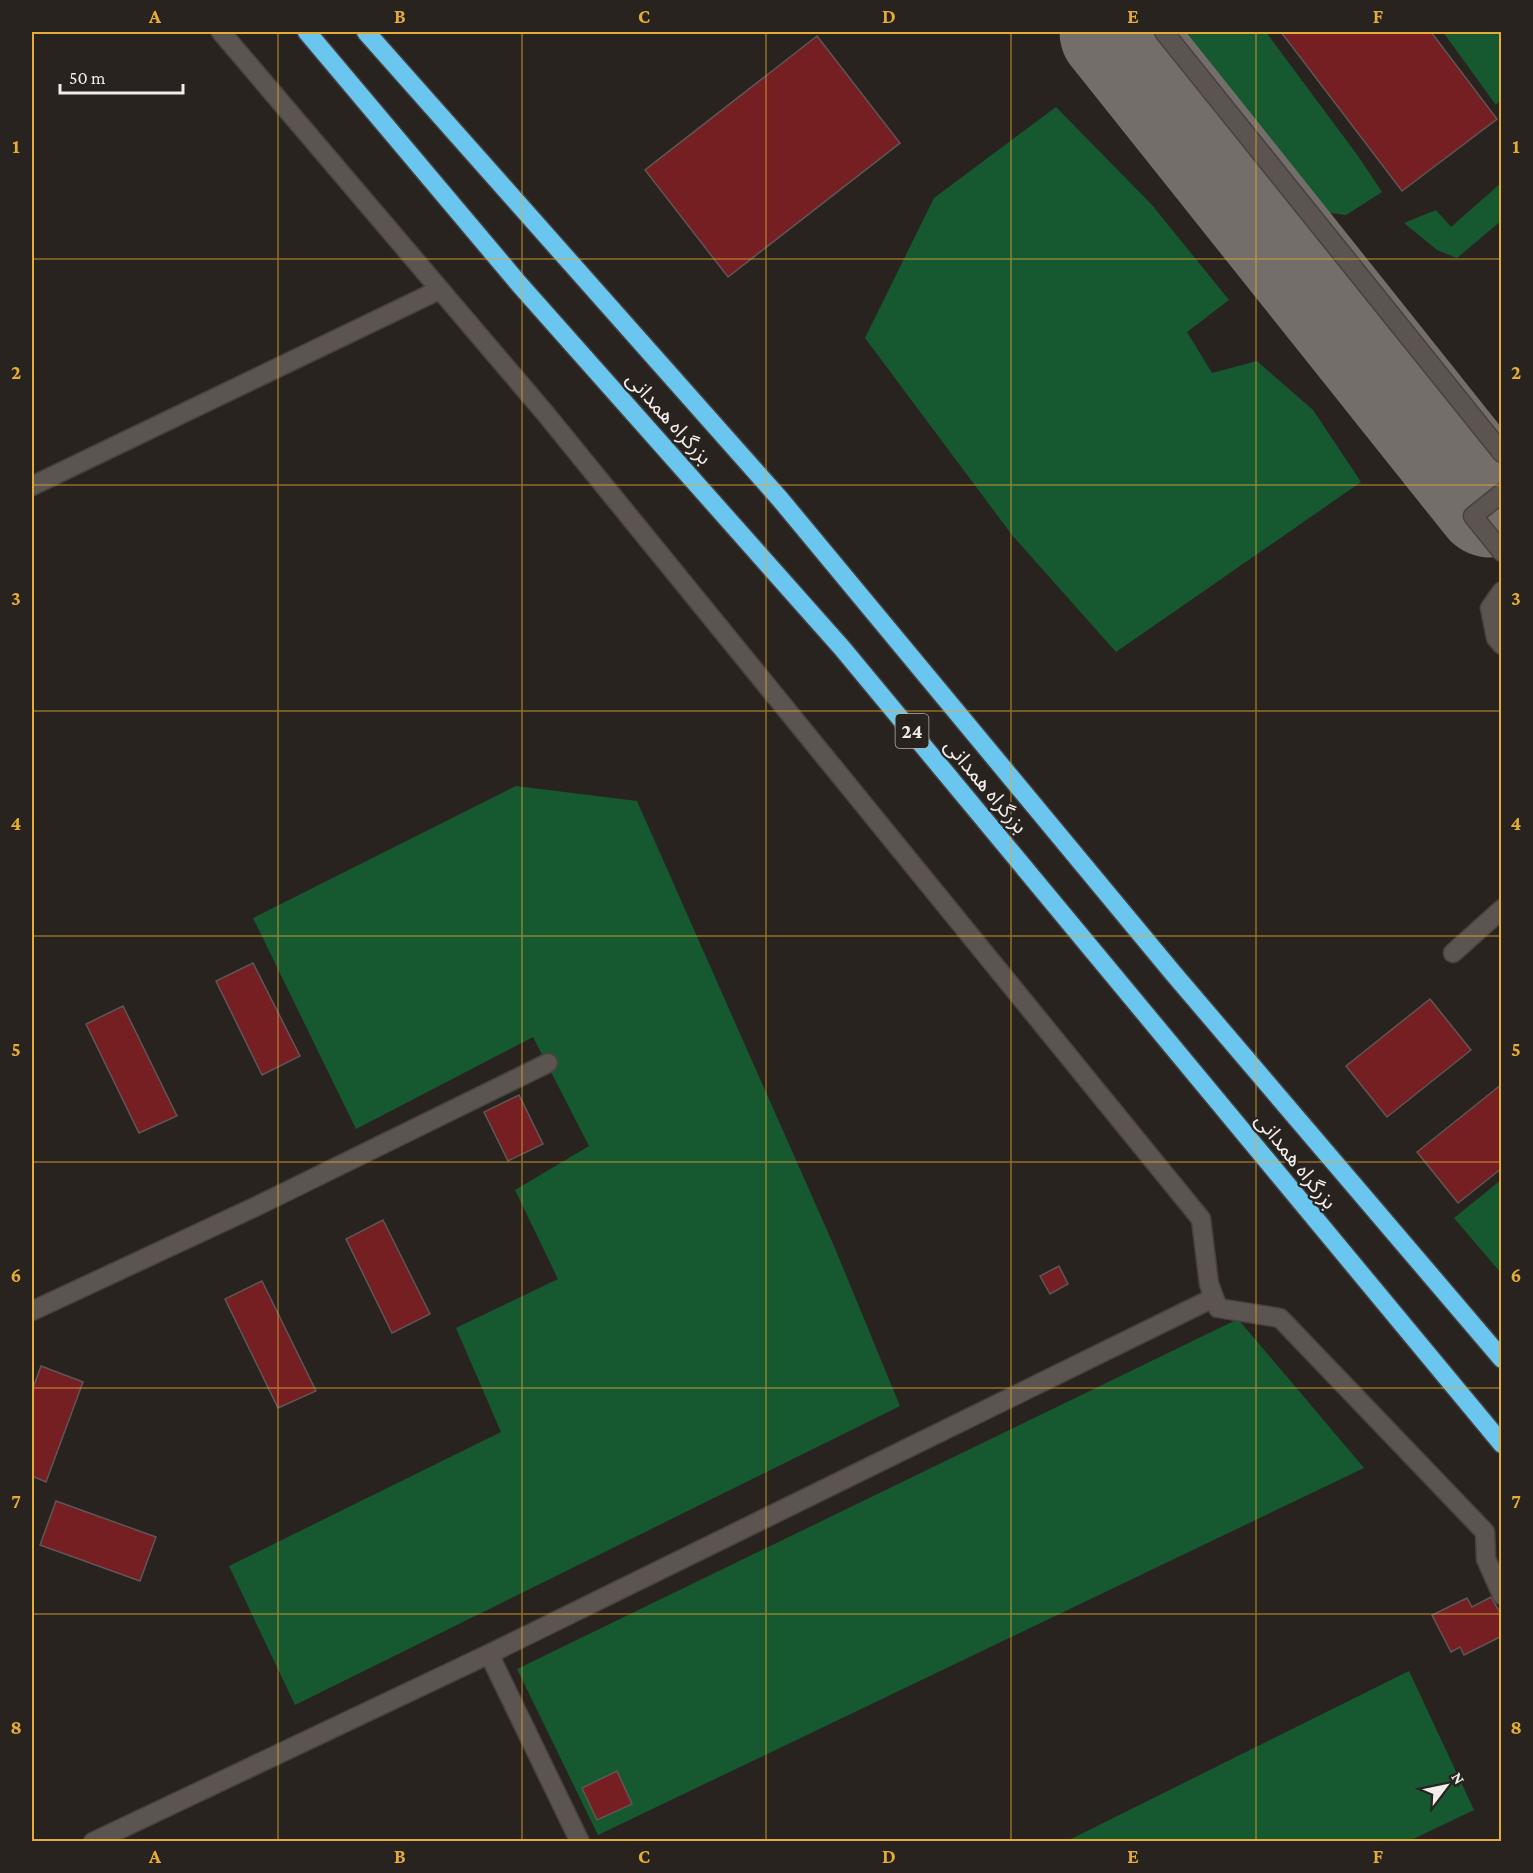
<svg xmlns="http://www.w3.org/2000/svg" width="1533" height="1873" font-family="'Crimson Pro','Noto Sans Arabic',serif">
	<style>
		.forest { fill: #165930 }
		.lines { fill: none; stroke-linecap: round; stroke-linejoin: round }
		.runway { stroke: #746e6b; stroke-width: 111 }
		.building { fill: #751f22; stroke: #5f5655; stroke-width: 1.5 }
		.minor-casing { stroke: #46423f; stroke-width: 21 }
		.highway-casing { stroke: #46423f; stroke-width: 21 }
		.minor { stroke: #5b5450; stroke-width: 18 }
		.highway { stroke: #6bc6ef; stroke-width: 18 }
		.grid { fill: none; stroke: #e5ad35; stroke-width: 1.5; stroke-opacity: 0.55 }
		.labels { text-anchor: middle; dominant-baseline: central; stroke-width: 4.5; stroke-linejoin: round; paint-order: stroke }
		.shield { fill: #29231f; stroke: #b4b0ac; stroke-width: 1.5 }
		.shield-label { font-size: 20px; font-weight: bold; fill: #efece9 }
		.street-label { font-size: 21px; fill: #efece9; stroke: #29231f }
		.neatline { fill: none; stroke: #e5ad35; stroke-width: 2 }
		.grid-label { font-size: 20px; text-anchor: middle; font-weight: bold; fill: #e5ad35 }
	</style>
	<rect width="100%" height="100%" fill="#29231f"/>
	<path class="forest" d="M1178 32H1266L1358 156 1382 192 1346 215 1323 212Z
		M1443 32H1501V99L1496 105Z
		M1056 107 1152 205 1229 300 1187 332 1212 373 1257 361 1313 410 1361 482 1116 652 1012 535 865 338 934 198Z
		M1501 183V221L1457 258 1437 250 1404 223 1436 210 1451 227Z
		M516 786 637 801 834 1246 900 1406 295 1705 229 1566 501 1432 456 1328 558 1279 515 1190 589 1146 533 1037 356 1129 253 918Z
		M1501 1180V1273L1454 1218Z
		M1238 1319 1364 1468 598 1835 517 1669Z
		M1409 1671 1474 1810 1409 1841H1067Z"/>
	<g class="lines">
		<path class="runway" d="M1115 32 1490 502"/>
	</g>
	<path class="building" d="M1281 32H1431L1497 119 1402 191Z
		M817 36 900 143 728 277 645 170Z
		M253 963 300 1056 262 1075 216 981Z
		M1430 999 1471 1050 1387 1117 1346 1066Z
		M123 1006 177 1116 139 1133 86 1024Z
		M1502 1084V1168L1458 1203 1417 1152Z
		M519 1095 543 1144 508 1161 484 1112Z
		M383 1220 430 1314 392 1333 346 1239Z
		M1059 1266 1068 1284 1050 1294 1040 1276Z
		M262 1281 316 1391 278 1408 225 1299Z
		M41 1366 83 1382 46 1482 32 1476V1391Z
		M56 1501 156 1537 140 1581 40 1545Z
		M1491 1597 1502 1616V1636L1464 1655 1460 1647 1451 1652 1432 1615 1467 1598 1472 1607Z
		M617 1771 632 1804 597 1820 582 1788Z"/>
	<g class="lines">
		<defs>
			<path id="minor" d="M221 32 545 413 1201 1219 1209 1284 1218 1308 1280 1318 1485 1532 1486 1559 1502 1595
				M1164 32 1502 453
				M32 486 439 290
				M1502 493 1473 516 1502 552
				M1502 591 1490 608 1496 638 1502 645
				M1453 953 1502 909
				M32 1311 257 1206 548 1063
				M93 1842 489 1654
				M580 1842 489 1654 1209 1300"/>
			<path id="highway" d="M307 32 520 285 842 648 1502 1444
				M366 32 780 499 1173 973 1502 1359"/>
		</defs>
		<use href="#minor" class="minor-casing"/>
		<use href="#highway" class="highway-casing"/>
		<use href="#minor" class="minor"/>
		<use href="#highway" class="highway"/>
	</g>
	<path class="grid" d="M278 32V1842M522 32V1842M766 32V1842M1011 32V1842M1256 32V1842M32 259H1502M32 485H1502M32 711H1502M32 936H1502M32 1162H1502M32 1388H1502M32 1614H1502"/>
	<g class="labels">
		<rect class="shield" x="895.5" y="714" width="33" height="34" rx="4.5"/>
		<g class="shield-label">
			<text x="912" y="731">24</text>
		</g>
		<g class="street-label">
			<text transform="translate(669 418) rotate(48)">بزرگراه همدانی</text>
			<text transform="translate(986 786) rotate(50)">بزرگراه همدانی</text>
			<text transform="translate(1296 1161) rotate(51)">بزرگراه همدانی</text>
		</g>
	</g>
	<rect width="1533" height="1873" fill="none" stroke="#29231f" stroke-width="66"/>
	<g transform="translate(1446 1786) rotate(58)" stroke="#29231f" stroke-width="4.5" paint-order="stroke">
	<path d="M0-4.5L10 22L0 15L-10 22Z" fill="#efece9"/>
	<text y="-9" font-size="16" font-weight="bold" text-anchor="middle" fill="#efece9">N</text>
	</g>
	<path d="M60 84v9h123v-9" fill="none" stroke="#efece9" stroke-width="3"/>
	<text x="69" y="84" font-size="18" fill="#efece9" stroke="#29231f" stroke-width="4.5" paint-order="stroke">50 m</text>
	<rect x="33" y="33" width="1467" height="1807" class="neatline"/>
	<g class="grid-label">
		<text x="155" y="23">A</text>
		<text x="400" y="23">B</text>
		<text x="644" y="23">C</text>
		<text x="889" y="23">D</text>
		<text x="1133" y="23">E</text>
		<text x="1378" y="23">F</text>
		<text x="16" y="153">1</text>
		<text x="1516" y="153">1</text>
		<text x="16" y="379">2</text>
		<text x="1516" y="379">2</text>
		<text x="16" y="605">3</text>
		<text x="1516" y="605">3</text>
		<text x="16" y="830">4</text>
		<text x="1516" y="830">4</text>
		<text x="16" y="1056">5</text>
		<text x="1516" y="1056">5</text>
		<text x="16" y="1282">6</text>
		<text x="1516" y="1282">6</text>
		<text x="16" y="1508">7</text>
		<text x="1516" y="1508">7</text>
		<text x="16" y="1734">8</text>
		<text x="1516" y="1734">8</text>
		<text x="155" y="1863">A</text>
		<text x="400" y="1863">B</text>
		<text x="644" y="1863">C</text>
		<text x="889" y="1863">D</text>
		<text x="1133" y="1863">E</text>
		<text x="1378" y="1863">F</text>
	</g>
</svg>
